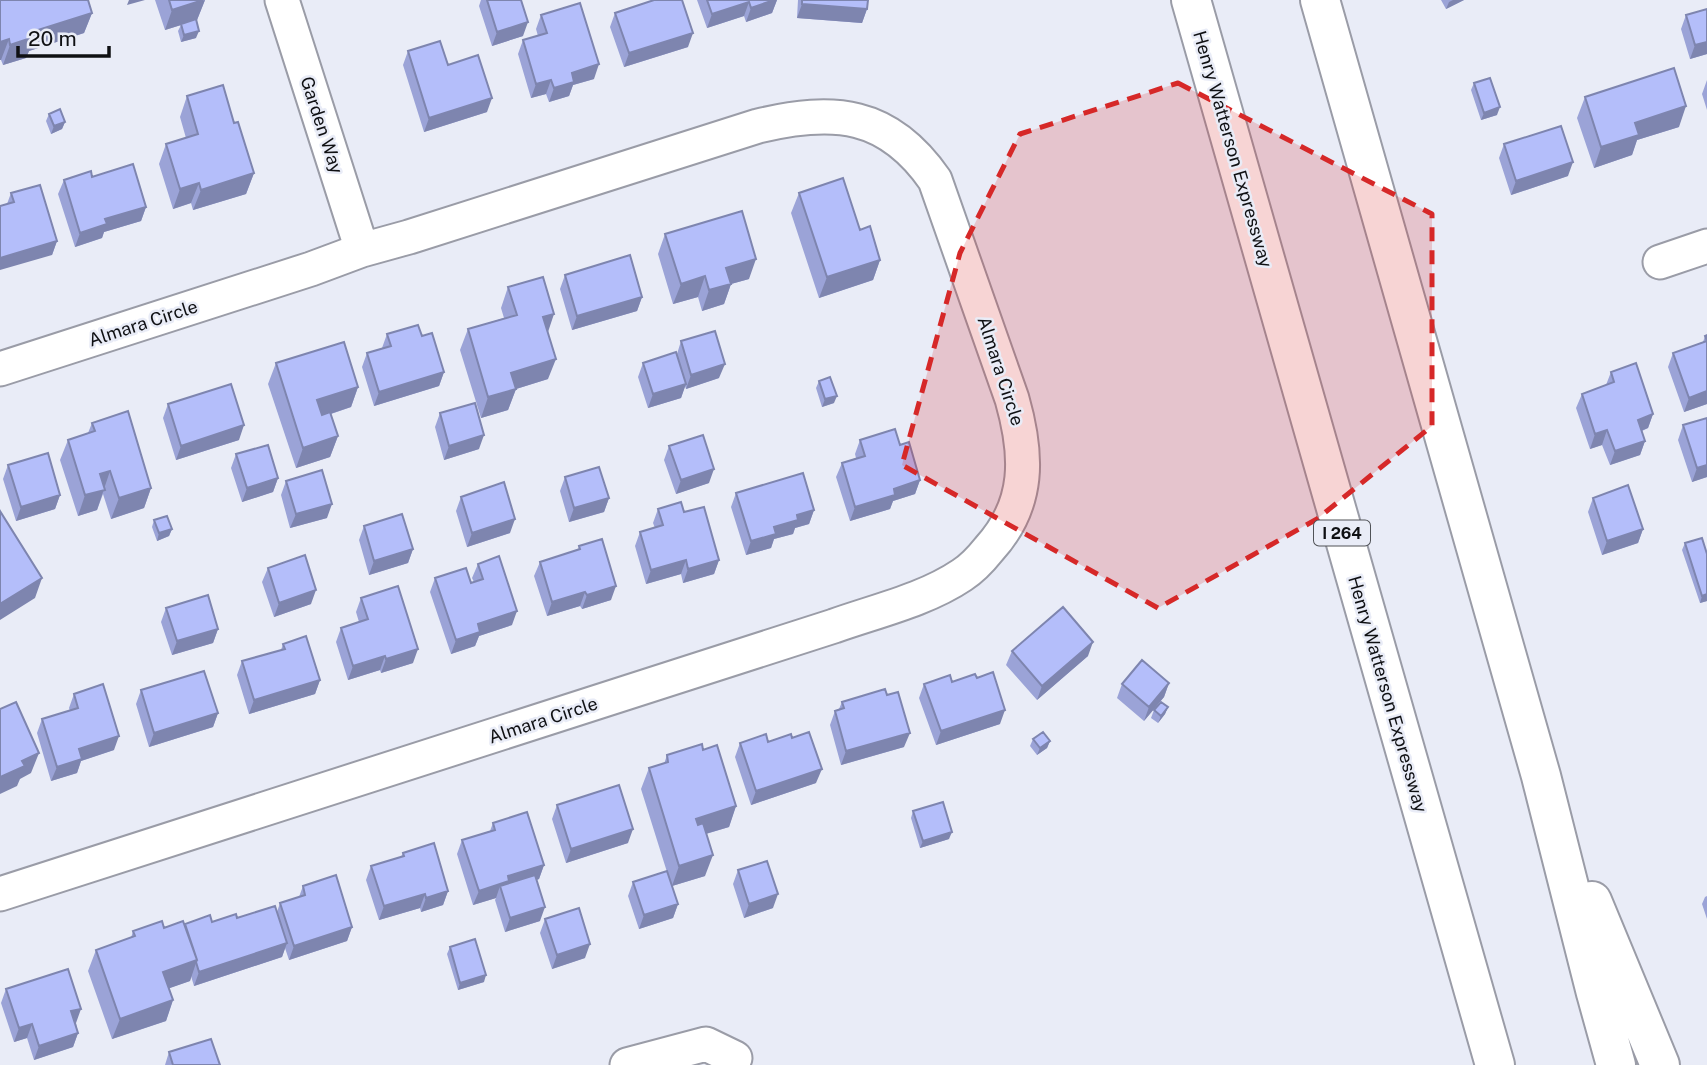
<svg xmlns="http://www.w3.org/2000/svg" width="1707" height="1065" font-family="'Public Sans',sans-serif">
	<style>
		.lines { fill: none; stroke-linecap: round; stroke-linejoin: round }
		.minor-casing { stroke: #9a9ca7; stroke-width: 37 }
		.highway-casing { stroke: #9a9ca7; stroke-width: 42 }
		.minor { stroke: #fff; stroke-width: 33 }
		.highway { stroke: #fff; stroke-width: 38 }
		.wall { fill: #9ba3d7 }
		.shaded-wall { fill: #7e85af }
		.building { fill: #b4befa; stroke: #7e85af; stroke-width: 2 }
		.marked { fill: #d62828; fill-opacity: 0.2; stroke: #d62828; stroke-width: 5; stroke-dasharray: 14 9; stroke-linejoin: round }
		.labels { text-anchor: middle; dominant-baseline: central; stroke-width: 5; stroke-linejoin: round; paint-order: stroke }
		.shield { fill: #e9ecf7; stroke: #505257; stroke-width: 2 }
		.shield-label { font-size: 16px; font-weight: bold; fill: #0f1013 }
		.street-label { font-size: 18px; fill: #0f1013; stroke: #e9ecf7 }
	</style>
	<rect width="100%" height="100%" fill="#e9ecf7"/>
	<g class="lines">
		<defs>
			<path id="minor" d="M282 0 362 250
				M1660 262 1707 246
				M0 369 311 269 362 250 409 237 758 126C834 108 888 112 935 180L1012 399C1028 455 1030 504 989 549 981 559 973 568 962 575 925 600 876 611 834 626L0 894
				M627 1065 706 1044 735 1058"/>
			<path id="highway" d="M1191 0 1495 1065
				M1320 0 1541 776 1596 993 1616 1065
				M1592 901 1660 1065"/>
		</defs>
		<use href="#minor" class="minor-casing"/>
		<use href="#highway" class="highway-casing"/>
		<use href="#minor" class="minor"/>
		<use href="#highway" class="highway"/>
	</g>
	<path class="wall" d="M0 0 92 13 84 33 29 51 26 58 3 65 1 60H0Z
		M155 0H205L197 20H196V38L181 42 178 31 181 25 165 30Z
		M481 0H521L523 36 492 46 479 6Z
		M697 0H777L772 13 746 22 744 16 707 28Z
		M798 0H868L867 9 862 23 797 18Z
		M1441 0H1464L1446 9Z
		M615 13 688 47 624 67 610 27Z
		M541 15 594 79 573 85 569 96 549 102 546 94 531 98 518 54 523 40 538 36 536 29Z
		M1686 15 1707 54 1690 59 1681 29Z
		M408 51 448 65 487 112 424 132 403 65Z
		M1707 80V110L1702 94Z
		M1474 83 1497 115 1481 120 1471 90Z
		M187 96 234 123 254 173 246 194 193 210 191 203 173 209 159 164 166 144 186 138 180 117Z
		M1585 97 1679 127 1637 140 1632 155 1594 168 1577 118Z
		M49 114 65 122 62 129 51 134 46 121Z
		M1504 144 1568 176 1511 195 1499 158Z
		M92 177 146 207 141 221 104 232 102 238 75 247 58 194 64 180Z
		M11 193 57 241 52 255 7 204Z
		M799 193 860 230 880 260 873 280 819 298 791 213Z
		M665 234 749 279 731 284 724 304 702 311 698 297 673 304 658 254Z
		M565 275 642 297 637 311 572 330 560 289Z
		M508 287 548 332V379L516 389 508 410 481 418 460 350 468 329 504 318 501 308Z
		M387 334 422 336 444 372 439 386 374 406 362 367 367 353 382 348Z
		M1707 335V404L1684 412 1668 367 1673 353 1703 342 1705 336Z
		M681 341 719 378 686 389 685 386 681 398 648 408 638 377 643 363 677 354Z
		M276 363 358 387 351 407 331 414 338 436 330 457 296 468 268 384Z
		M1611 372 1653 414 1648 428 1642 431 1645 441 1640 455 1610 465 1602 445 1590 449 1576 408 1582 394 1606 385Z
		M819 381 834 403 822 407 816 388Z
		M168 404 239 440 176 460 163 418Z
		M440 413 479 449 444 460 435 427Z
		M92 423 151 488 144 508 111 519 103 494 97 510 78 516 60 460 68 440 88 433Z
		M1683 425 1707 477 1692 482 1678 440Z
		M860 440 900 445 920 480 915 494 893 501 890 509 850 521 836 477 842 463 856 458 855 454Z
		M669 446 709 483 676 494 664 460Z
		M236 454 278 478 273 492 242 502 231 468Z
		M8 465 60 495 55 509 16 521 3 479Z
		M565 477 609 498 604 512 569 522 560 491Z
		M286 481 327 518 290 528 281 495Z
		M736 493 814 510 809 524 795 528 793 534 774 539 771 548 746 555 731 507Z
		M461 497 510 533 467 547 456 511Z
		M1593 498 1643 529 1638 543 1602 555 1588 512Z
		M658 509 684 512 719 560 714 574 683 583 681 574 646 584 635 546 640 532 655 528 653 523Z
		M154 520 172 529 169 536 157 541 152 527Z
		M364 526 413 549 408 563 369 575 359 540Z
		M1685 543 1707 601 1700 603 1682 550Z
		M579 546 611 600 582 609 580 606 547 616 534 576 540 562 578 550Z
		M478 564 512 625 479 636 475 646 451 654 430 592 435 578 471 583 474 582 472 578Z
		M268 568 311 604 274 617 262 582Z
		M361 598 413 663 381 673 380 670 348 680 336 642 341 628 359 622 356 612Z
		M166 608 218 629 213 643 172 655 161 622Z
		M283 644 320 680 315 694 249 714 237 675 242 661 281 650Z
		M1012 651 1088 656 1037 700 1006 665Z
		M952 682 1000 724 936 745 919 698 924 684Z
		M1169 683 1164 697 1144 721 1117 698 1122 684Z
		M141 690 218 713 213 727 149 747 136 704Z
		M74 694 114 750 81 761 77 773 51 781 37 733 42 719 70 711 69 708Z
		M842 702 904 747 841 765 830 725 835 711 839 709Z
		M1168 707 1165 714 1158 723 1151 718 1154 710Z
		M792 738 816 783 751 805 735 757 740 743 768 742Z
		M1033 739 1050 741 1047 748 1037 755 1030 746Z
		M703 750 736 806 729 827 706 834 705 876 672 886 678 904 673 918 639 929 628 896 633 882 667 872 641 789 649 768 664 764 667 755Z
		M557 805 628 843 566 863 552 819Z
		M913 811 949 839 920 848 911 818Z
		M493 823 544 865 539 879 537 880 540 921 505 932 495 900 496 898 473 905 457 854 462 840 490 831Z
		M403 853 448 891 443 905 421 912 420 908 379 920 366 880 371 866 401 857Z
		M738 870 773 908 744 918 733 884Z
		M303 886 352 927 347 941 289 960 285 948 282 957 194 986 191 976 190 981 169 988 173 1000 166 1021 112 1039 88 971 96 950 131 938 133 931 185 924 212 922 277 912 280 903 299 897Z
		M1707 896V919L1702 904 1705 897Z
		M545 919 585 958 552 969 540 933Z
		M450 947 484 982 458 990 447 954Z
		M6 989 76 1023 78 1033 73 1047 34 1060 27 1038 14 1042 1 1003Z
		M169 1052 220 1065H165Z"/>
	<path class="shaded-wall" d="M129 0H145L127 5Z
		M205 0 197 20 165 30 172 10Z
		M774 0H777L772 13 746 22 751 8Z
		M1453 0H1464L1446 9 1449 2Z
		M749 2 744 16 707 28 712 14Z
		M802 4 867 9 862 23 797 18Z
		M92 13 84 33 29 51 26 58 3 65 10 45 32 32Z
		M528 22 523 36 492 46 497 32Z
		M199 31 196 38 181 42 184 35Z
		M693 33 688 47 624 67 629 53Z
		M9 39 1 60H0V42Z
		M1707 42V54L1690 59 1695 45Z
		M599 64 594 79 573 85 569 96 549 102 554 88 572 73Z
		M551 80 546 94 531 98 536 84Z
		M492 98 487 112 424 132 429 118Z
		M1686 106 1679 127 1637 140 1632 155 1594 168 1601 147 1635 123Z
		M1500 107 1497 115 1481 120 1484 113Z
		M65 122 62 129 51 134 54 126Z
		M1573 162 1568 176 1511 195 1516 181Z
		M254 173 246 194 193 210 201 190Z
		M199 183 191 203 173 209 180 189Z
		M146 207 141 221 104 232 102 238 75 247 80 233 105 219Z
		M57 241 52 255 0 270V258Z
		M756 259 749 279 731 284 724 304 702 311 709 290 726 268Z
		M880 260 873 280 819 298 827 277Z
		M705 276 698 297 673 304 681 284Z
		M642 297 637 311 572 330 577 316Z
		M554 314 547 335 543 317Z
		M556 359 548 379 503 393 511 373Z
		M725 364 719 378 686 389 691 375Z
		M444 372 439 386 374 406 379 392Z
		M686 384 681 398 648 408 653 394Z
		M358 387 351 407 309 421 317 400Z
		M516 389 508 410 481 418 488 397Z
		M1707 391V404L1684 412 1689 398Z
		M837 396 834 403 822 407 825 399Z
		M1653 414 1648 428 1633 434 1638 420Z
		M244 425 239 440 176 460 181 446Z
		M1607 430 1602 445 1590 449 1595 434Z
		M484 435 479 449 444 460 449 446Z
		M338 436 330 457 296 468 303 448Z
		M1645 441 1640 455 1610 465 1615 451Z
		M1707 465V477L1692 482 1697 468Z
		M714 469 709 483 676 494 681 480Z
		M110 471 97 510 78 516 85 495 100 474Z
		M278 478 273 492 242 502 247 488Z
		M920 480 915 494 893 501 890 509 850 521 855 507 894 489Z
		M151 488 144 508 111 519 119 498Z
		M60 495 55 509 16 521 21 507Z
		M609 498 604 512 569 522 574 508Z
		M332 504 327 518 290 528 296 514Z
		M814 510 809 524 795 528 793 534 774 539 771 548 746 555 751 541 774 527 797 515Z
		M515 519 510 533 467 547 472 533Z
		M172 529 169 536 157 541 159 533Z
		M1643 529 1638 543 1602 555 1607 541Z
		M413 549 408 563 369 575 374 561Z
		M686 560 681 574 646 584 651 570Z
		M719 560 714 574 683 583 688 569Z
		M42 578 35 598 0 620V604Z
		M616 586 611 600 582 609 587 595Z
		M316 590 311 604 274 617 279 603Z
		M585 592 580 606 547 616 552 602Z
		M1707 594V601L1700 603 1702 596Z
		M517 611 512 625 479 636 475 646 451 654 456 640 478 624Z
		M218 629 213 643 172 655 177 641Z
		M1093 642 1088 656 1037 700 1042 686Z
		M418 649 413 663 381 673 386 659Z
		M385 656 380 670 348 680 353 666Z
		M320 680 315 694 249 714 254 700Z
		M1169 683 1164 697 1144 721 1149 707Z
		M1168 707 1165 714 1158 723 1161 716Z
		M1005 710 1000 724 936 745 941 731Z
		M218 713 213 727 149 747 154 733Z
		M910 733 904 747 841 765 846 751Z
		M119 736 114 750 81 761 77 773 51 781 57 767 79 749Z
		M1050 741 1047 748 1037 755 1040 748Z
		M39 753 31 773 20 779 17 786 0 794V777L22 761Z
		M822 769 816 783 751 805 756 791Z
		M736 806 729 827 688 839 696 819Z
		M633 829 628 843 566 863 571 849Z
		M952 832 949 839 920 848 923 841Z
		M713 855 705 876 672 886 679 866Z
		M544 865 539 879 506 889 500 886 496 898 473 905 479 891 508 876Z
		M448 891 443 905 421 912 426 898Z
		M425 894 420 908 379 920 384 906Z
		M778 894 773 908 744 918 749 904Z
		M678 904 673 918 639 929 644 915Z
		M545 907 540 921 505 932 510 918Z
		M352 927 347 941 289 960 294 946Z
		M287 943 282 957 194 986 199 972Z
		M590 944 585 958 552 969 557 955Z
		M197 960 190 981 156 993 163 972Z
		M486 975 484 982 458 990 460 983Z
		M173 1000 166 1021 112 1039 120 1019Z
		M81 1009 76 1023 66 1026 71 1011Z
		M32 1024 27 1038 14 1042 19 1028Z
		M78 1033 73 1047 34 1060 39 1046Z"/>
	<path class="building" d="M0 0H88L92 13 32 32 34 37 10 45 9 39 0 42Z
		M169 0H203L172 10Z
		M487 0H521L528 22 497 32Z
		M654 0H682L693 33 629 53 615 13Z
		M707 0H774L751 8 749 2 712 14Z
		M802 0H868L867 9 802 4Z
		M580 3 599 64 572 73 574 82 554 88 551 80 536 84 523 40 547 33 541 15Z
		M1707 9V42L1695 45 1686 15Z
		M196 19 199 31 184 35 181 24Z
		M440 41 448 65 478 55 492 98 429 118 408 51Z
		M1674 68 1686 106 1635 123 1639 135 1601 147 1585 97Z
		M1490 78 1500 107 1484 113 1474 83Z
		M223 85 234 123 238 122 254 173 201 190 199 183 180 189 166 144 198 134 187 96Z
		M60 109 65 122 54 126 49 114Z
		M1561 126 1573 162 1516 181 1504 144Z
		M133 164 146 207 105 219 107 224 80 233 64 180 91 171 92 177Z
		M843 178 860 230 870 226 880 260 827 277 799 193Z
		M40 185 57 241 0 258V206L14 202 11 193Z
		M742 211 756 259 726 268 731 284 709 290 705 276 681 284 665 234Z
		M630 255 642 297 577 316 565 275Z
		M543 277 554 314 543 317 556 359 511 373 516 389 488 397 468 329 517 315 508 287Z
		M418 325 422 336 432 333 444 372 379 392 367 353 391 346 387 334Z
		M715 331 725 364 691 375 681 341Z
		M1707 335V391L1689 398 1673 353 1707 341 1705 336Z
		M344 342 358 387 317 400 322 415 330 412 338 436 303 448 276 363Z
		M676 352 686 384 653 394 643 363Z
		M1636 363 1653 414 1638 420 1645 441 1615 451 1607 430 1595 434 1582 394 1614 382 1611 372Z
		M830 377 837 396 825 399 819 381Z
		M231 384 244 425 181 446 168 404Z
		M475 403 484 435 449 446 440 413Z
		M128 411 151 488 119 498 110 471 100 474 105 490 85 495 68 440 95 431 92 423Z
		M1707 418V465L1697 468 1683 425Z
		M895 429 900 445 909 442 920 480 894 489 895 495 855 507 842 463 865 456 860 440Z
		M703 435 714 469 681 480 669 446Z
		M268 445 278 478 247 488 236 454Z
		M48 453 60 495 21 507 8 465Z
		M599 467 609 498 574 508 565 477Z
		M322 470 332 504 296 514 286 481Z
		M803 473 814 510 797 515 798 520 774 527 776 534 751 541 736 493Z
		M504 482 515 519 472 533 461 497Z
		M1628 485 1643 529 1607 541 1593 498Z
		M681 502 684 512 704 507 719 560 688 569 686 560 651 570 640 532 663 525 658 509Z
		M0 511 42 578 0 604Z
		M402 514 413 549 374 561 364 526Z
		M167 516 172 529 159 533 154 520Z
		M1702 538 1707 554V594L1702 596 1685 543Z
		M602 539 616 586 587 595 585 592 552 602 540 562 580 549 579 546Z
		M305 555 316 590 279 603 268 568Z
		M499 556 517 611 478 624 480 632 456 640 435 578 466 568 471 583 483 579 478 564Z
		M398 586 418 649 386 659 385 656 353 666 341 628 368 619 361 598Z
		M208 595 218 629 177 641 166 608Z
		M1063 607 1093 642 1042 686 1012 651Z
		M306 636 320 680 254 700 242 661 285 649 283 644Z
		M1142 660 1169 683 1149 707 1122 684Z
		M204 671 218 713 154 733 141 690Z
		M993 672 1005 710 941 731 924 684 950 675 952 682 975 674 977 678Z
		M103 684 119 736 79 749 82 759 57 767 42 719 78 708 74 694Z
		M885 689 887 695 898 692 910 733 846 751 835 711 844 708 842 702Z
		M16 702 39 753 22 761 25 766 0 777V709Z
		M1161 702 1168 707 1161 716 1154 710Z
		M809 732 822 769 756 791 740 743 766 734 768 742 791 734 792 738Z
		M1043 732 1050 741 1040 748 1033 739Z
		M702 744 703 750 717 745 736 806 696 819 698 825 703 823 713 855 679 866 649 768 668 762 667 755Z
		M619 785 633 829 571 849 557 805Z
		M943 802 952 832 923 841 913 811Z
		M527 812 544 865 508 876 509 881 479 891 462 840 495 830 493 823Z
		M434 843 448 891 426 898 425 894 384 906 371 866 404 856 403 853Z
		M767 861 778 894 749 904 738 870Z
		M667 871 678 904 644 915 633 882Z
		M336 875 352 927 294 946 280 903 305 895 303 886Z
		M535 875 545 907 510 918 500 886Z
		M275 906 287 943 199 972 196 962 197 960 185 924 210 915 212 922 236 914 237 918Z
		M579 908 590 944 557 955 545 919Z
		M162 921 164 928 183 921 197 960 163 972 173 1000 120 1019 96 950 135 936 133 931Z
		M475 939 486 975 460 983 450 947Z
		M68 969 81 1009 71 1011 78 1033 39 1046 32 1024 19 1028 6 989Z
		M211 1039 220 1065H173L169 1052Z"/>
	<path class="marked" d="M1178 83 1432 214V426L1317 519 1158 608 902 465 960 253 1020 134Z"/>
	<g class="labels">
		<rect class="shield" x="1314" y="520.5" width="56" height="25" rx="5"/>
		<g class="shield-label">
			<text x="1342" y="533">I 264</text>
		</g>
		<g class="street-label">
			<text transform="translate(322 125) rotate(72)">Garden Way</text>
			<text transform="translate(1233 149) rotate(74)">Henry Watterson Expressway</text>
			<text transform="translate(143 323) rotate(-18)">Almara Circle</text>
			<text transform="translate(1001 371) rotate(72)">Almara Circle</text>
			<text transform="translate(1388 694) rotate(74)">Henry Watterson Expressway</text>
			<text transform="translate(543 720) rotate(-18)">Almara Circle</text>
		</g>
	</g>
	<path d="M18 46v10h91v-10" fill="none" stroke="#0f1013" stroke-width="3.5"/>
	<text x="28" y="46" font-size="21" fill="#0f1013" stroke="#e9ecf7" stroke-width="5" paint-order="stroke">20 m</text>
</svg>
